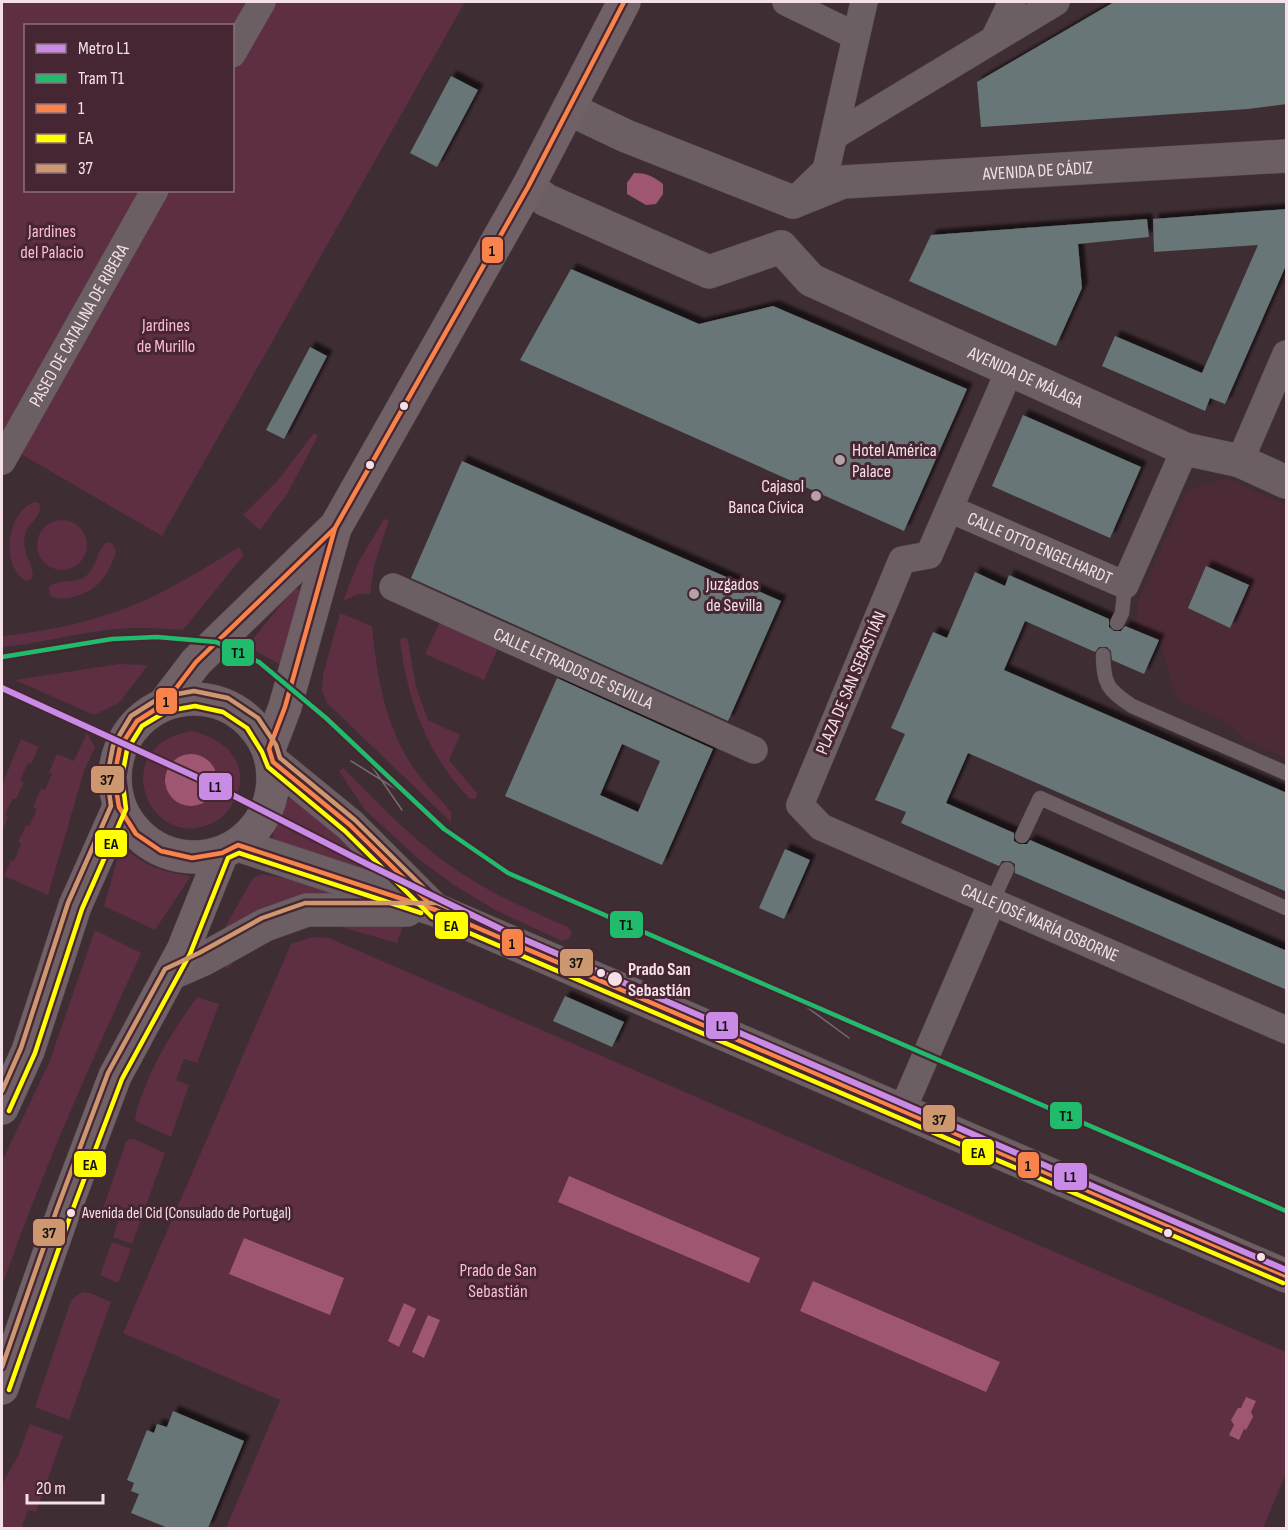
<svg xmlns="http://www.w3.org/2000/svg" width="1288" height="1530" viewBox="0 0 1288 1530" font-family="'Sofia Sans Condensed',sans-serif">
  <defs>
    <filter id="shadow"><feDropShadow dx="5.5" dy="-5.5" stdDeviation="1.5" flood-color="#0009"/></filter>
  </defs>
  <rect width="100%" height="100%" fill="#3e2d33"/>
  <path fill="#4c2a36" d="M 1227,478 L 1286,505 L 1286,758 L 1243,739 L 1232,725 L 1177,700 L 1159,641 L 1136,631 L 1137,603 L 1187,490 Z"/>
  <path fill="#5e2e42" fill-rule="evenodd" d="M 2,2 L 465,2 L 162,536 L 2,443 ZM 26,26 L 232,26 L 232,190 L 26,190 Z
    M 314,433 L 318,436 L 287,494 L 260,530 L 243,515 L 278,480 Z
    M 34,502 L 39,503 C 44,515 30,521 26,532 C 20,550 31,559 33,574 L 31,579 L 26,581 C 0,566 6,513 34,502 Z
    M 384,519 L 389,520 L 374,566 L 370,594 L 358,594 L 343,601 L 358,563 Z
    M37 545a25 25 0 1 1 50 0a25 25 0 1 1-50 0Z
    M 107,542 L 112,543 L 116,551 C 109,575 98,591 73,597 C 65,599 57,600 50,596 L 49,587 C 58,578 73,585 86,576 C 97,567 96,551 107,542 Z
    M 239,547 L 244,555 L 183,630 C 158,628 133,627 108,630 C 72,634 38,644 2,647 L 2,636 C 50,631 98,621 143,601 C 177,586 208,566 239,547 Z
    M 295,588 L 306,593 L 281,665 L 247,646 Z
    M 340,613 L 372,626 C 377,678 386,731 418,774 C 428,788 441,799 451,812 L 451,822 L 327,703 L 322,690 L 323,675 Z
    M 440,622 L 498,648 L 484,680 L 425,654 Z
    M 404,637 L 408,640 L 416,687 L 428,720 L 460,735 L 449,760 L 477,793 L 476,798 L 470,799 C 428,756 407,700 400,640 Z
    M 119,664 L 148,665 L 119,703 L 94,715 L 15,680 Z
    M 191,731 C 231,739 255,771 230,808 C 224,817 215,823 205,826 C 146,845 108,746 191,731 ZM 176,758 L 214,793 L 206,802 L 195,806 L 164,778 L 168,767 Z
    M 87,733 L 95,747 L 84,771 L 48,895 L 4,876 L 11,860 L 14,861 L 21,844 L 18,842 L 26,825 L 29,826 L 37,809 L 33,807 L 41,789 L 45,790 L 52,774 L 49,772 L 57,754 L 74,761 Z
    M 21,739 L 39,747 L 31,764 L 28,763 L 20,780 L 24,782 L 16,799 L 13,798 L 5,815 L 8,816 L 2,833 L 2,785 Z
    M 343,768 C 372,796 399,826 431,851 C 472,885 519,906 568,927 L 572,932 L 569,939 L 562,941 L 495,910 L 454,885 L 421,861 L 365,810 L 339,771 Z
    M 294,792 L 394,885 L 273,841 C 272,829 286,801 294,792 Z
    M 121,846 C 146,866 159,871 191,876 L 155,930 L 104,906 Z
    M 262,874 L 299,881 L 332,892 L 332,899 L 216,943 L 253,878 Z
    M 324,916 L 374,918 L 403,926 L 397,943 L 334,925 L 315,924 L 301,926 L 247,948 L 227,969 L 223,964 C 245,936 289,921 324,916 Z
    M 95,930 L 141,953 C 91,1062 42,1172 2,1286 L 2,1161 L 49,1063 Z
    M 313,937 L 329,938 L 1286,1352 L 1286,1474 L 1263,1528 L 226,1528 L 280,1400 L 123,1333 L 291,944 Z
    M 197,997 L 219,1004 L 197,1063 L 184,1059 L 176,1080 L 189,1085 L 171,1137 L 135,1121 C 136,1109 140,1100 144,1090 C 157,1055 176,1027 197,997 Z
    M 129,1139 L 134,1139 L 165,1153 L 132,1244 L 113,1237 L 119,1218 L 102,1211 L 126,1142 Z
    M 112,1242 L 131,1249 L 118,1283 L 100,1275 Z
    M 83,1292 L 90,1293 L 111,1302 L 69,1420 L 35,1407 L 71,1301 L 76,1296 Z
    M 30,1424 L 63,1436 L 36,1512 L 28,1510 L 22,1527 L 24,1528 L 2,1528 L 2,1484 L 18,1456 Z"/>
  <path fill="#9e5673" d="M 634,173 C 646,173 653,176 663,184 L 663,194 L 656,204 L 646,205 L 627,194 L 627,183 Z
    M165 780a26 26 0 1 1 52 0a26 26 0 1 1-52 0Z
    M 569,1176 L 760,1258 L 749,1283 L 558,1202 Z
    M 244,1238 L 344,1278 L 330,1315 L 229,1274 Z
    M 813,1281 L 1000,1362 L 986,1392 L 800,1311 Z
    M 404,1303 L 416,1309 L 399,1347 L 388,1341 Z
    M 428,1315 L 440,1320 L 424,1358 L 412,1352 Z
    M 1246,1397 L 1256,1401 L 1251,1412 L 1253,1417 L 1246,1430 L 1244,1429 L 1239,1440 L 1229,1435 L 1234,1425 L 1231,1420 L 1238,1408 L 1241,1408 Z"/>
  <path fill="#677677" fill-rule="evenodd" filter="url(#shadow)" d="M 1114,2 L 1287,2 L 1287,104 L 1248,109 L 981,127 L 977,82 Z
    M 451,76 L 478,90 L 437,167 L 410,153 Z
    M 1287,209 L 1287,263 L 1225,404 L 1210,398 L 1205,411 L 1102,366 L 1115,336 L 1202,373 L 1258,245 L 1154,252 L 1153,219 Z
    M 1147,219 L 1149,237 L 1078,244 L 1082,288 L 1056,346 L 909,281 L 931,235 Z
    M 571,269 L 699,324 L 773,306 L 967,389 L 904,531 L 520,360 Z
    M 310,347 L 327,356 L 284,439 L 266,430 Z
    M 1023,415 L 1141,467 L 1110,538 L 992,486 Z
    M 462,461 L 781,601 L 728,721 L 411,578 Z
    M 1206,566 L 1249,585 L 1230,628 L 1188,608 Z
    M 975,572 L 1005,586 L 1009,575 L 1109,619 L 1109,627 L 1114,631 L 1121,631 L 1125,626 L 1159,640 L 1144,674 L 1112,660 L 1111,651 L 1107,647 L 1099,647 L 1095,652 L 1025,621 L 1004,670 L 1287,793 L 1287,892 L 968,753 L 946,803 L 1014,833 L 1014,841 L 1019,844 L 1027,844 L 1030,840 L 1287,951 L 1287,990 L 1015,873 L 1015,864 L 1010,861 L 1002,861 L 999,866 L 901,823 L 906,812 L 875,800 L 905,734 L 891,728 L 933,632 L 947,638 Z
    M 557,678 L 713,749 L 662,865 L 505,796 ZM 622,744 L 660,761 L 638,812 L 600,795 Z
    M 785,849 L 810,860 L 784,919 L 759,908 Z
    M 565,996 L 624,1022 L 612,1047 L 553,1021 Z
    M 173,1411 L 244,1441 L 208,1528 L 168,1528 L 131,1513 L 139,1494 L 131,1491 L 134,1483 L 127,1480 L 147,1430 L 154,1433 L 157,1424 L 167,1427 Z"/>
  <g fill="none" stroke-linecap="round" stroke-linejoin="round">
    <defs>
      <path id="lane" d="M 1117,623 L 1122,613 L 1125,585
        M 1103,655 C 1104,685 1107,689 1132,706 L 1286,773
        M 1022,836 L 1040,798 L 1286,908
        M 992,902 L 1007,869"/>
      <g id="street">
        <path d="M 786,2 L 856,36"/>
        <path d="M 995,37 L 1012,2"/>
        <path d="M 232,54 L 262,2"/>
        <path d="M 834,136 L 1056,2"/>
        <path d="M 798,197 L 826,170 L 864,2"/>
        <path id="s1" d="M 1010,369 L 929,555 L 902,560 L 800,805 L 821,827 L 1286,1030"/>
        <path id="s2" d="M 2,461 L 155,190"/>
        <path d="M 1240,461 L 1286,354"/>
        <path id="s3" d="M 950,509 L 1125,585 L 1185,449"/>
        <path id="s4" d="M 393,587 L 754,750"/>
        <path d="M 902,1111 L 992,902"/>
      </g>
      <g id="secondary">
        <path d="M 569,109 L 626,136 L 793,202"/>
        <path d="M 528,187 L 546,200 L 709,272 L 781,247"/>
        <path id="s5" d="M 793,202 L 843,182 L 1286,156"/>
        <path id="s6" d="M 781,247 L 811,280 L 1185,449 L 1240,461 L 1286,482"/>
        <path d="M 273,762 L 350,825 L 430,905"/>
        <path d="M 238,845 L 436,910 L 1286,1276"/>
        <path d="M 170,974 L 202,960 L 265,925 L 307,910 L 407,910"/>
      </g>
      <path id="primary" d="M115 778a79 79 0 1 1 158 0a79 79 0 1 1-158 0Z
        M 164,704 L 196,662 L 333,529
        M 269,749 L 285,707 L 335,528 L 528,187 L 624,2
        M 2,1108 L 28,1051 L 75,906 L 119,807
        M 2,1388 L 64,1211 L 115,1076 L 183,950 L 222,853"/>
    </defs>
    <use href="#lane" stroke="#5a4b50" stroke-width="15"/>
    <use href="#street" stroke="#5a4b50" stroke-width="28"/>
    <use href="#secondary" stroke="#5a4b50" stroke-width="34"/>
    <use href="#primary" stroke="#5a4b50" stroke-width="34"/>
    <use href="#lane" stroke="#6c5f64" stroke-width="14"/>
    <use href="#street" stroke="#6c5f64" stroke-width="27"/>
    <use href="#secondary" stroke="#6c5f64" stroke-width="33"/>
    <use href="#primary" stroke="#706166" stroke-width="33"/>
    <path stroke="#776b6f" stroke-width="1.5" d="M 362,752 L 402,810
      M 351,761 L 412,799
      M 789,994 L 849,1038"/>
    <defs>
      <path id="bus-1" d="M 624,2 L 528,187 L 335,528 L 196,662 L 164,704 L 137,721 L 120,747 L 114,777 L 119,807 L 136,834 L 161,851 L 192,858 L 222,853 L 238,845 L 436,910 L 1286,1276
        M 335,528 L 285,707 L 269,749 L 273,762 L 350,825 L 427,901"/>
      <path id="bus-2" d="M 9,1111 L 35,1053 L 82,909 L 126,809 L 122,777 L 127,750 L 142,726 L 167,711 L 195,706 L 223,712 L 247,728 L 262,752 L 268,767 L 345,831 L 432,917 L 1283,1283
        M 9,1390 L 71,1214 L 122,1079 L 190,954 L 228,858 L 239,853 L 421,913"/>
      <path id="bus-3" d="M 2,1091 L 21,1048 L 68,903 L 111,806 L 107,777 L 113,746 L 131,716 L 161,697 L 194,691 L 228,698 L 258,718 L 276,745 L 280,758 L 355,820 L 440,904 L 1286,1268
        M 2,1367 L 57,1209 L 108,1073 L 165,969 L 199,953 L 262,918 L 305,903 L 437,903 L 467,916"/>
    </defs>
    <use href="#bus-1" stroke="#452632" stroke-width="9"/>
    <use href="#bus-2" stroke="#452632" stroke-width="9"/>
    <use href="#bus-3" stroke="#452632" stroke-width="9"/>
    <use href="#bus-1" stroke="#f8844c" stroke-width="4.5"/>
    <use href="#bus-2" stroke="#ff0" stroke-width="4.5"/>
    <use href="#bus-3" stroke="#cd976f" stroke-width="4.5"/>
    <defs>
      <path id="tram-1" d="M 2,657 L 112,639 L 157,637 L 216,642 L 259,662 L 326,718 L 444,829 L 508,873 L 1286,1211"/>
    </defs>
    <use href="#tram-1" stroke="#452632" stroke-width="9"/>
    <use href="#tram-1" stroke="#20bc6c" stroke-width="4.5"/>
    <defs>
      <path id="metro-1" d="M 2,688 L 205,781 L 369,865 L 507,932 L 1286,1270"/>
    </defs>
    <use href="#metro-1" stroke="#452632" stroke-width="10"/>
    <use href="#metro-1" stroke="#ca8be6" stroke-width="6"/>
  </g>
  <g fill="#f5e0e7" stroke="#452632" stroke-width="2">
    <circle cx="404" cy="406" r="5"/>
    <circle cx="370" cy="465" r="5"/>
    <circle cx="601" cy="973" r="5"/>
    <circle cx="615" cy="979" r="8"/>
    <circle cx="71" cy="1213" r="5"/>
    <circle cx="1168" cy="1233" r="5"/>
    <circle cx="1261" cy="1257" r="5"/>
  </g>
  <g fill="#b5a1a8" stroke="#452632" stroke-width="2">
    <circle cx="840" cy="460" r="6"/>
    <circle cx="816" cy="496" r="6"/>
    <circle cx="694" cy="594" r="6"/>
  </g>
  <g text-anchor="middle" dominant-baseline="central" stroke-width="6" stroke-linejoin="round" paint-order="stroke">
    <g font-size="16" fill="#f5e0e7" stroke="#452632" text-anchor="start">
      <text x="82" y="1213">Avenida del Cid (Consulado de Portugal)</text>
    </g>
    <g font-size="18" fill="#f5e0e7" stroke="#452632">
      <text stroke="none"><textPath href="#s5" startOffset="249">AVENIDA DE CÁDIZ</textPath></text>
      <text stroke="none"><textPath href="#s2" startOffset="156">PASEO DE CATALINA DE RIBERA</textPath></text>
      <text stroke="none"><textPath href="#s6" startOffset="280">AVENIDA DE MÁLAGA</textPath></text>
      <text stroke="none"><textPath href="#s3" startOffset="98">CALLE OTTO ENGELHARDT</textPath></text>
      <text stroke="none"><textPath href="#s4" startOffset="198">CALLE LETRADOS DE SEVILLA</textPath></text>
      <text transform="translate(851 683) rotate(-67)">PLAZA DE SAN SEBASTIÁN</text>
      <text stroke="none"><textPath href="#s1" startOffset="765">CALLE JOSÉ MARÍA OSBORNE</textPath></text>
    </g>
    <g font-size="18" fill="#febcd4" stroke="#452632">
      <text x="52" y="231">Jardines<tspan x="52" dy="21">del Palacio</tspan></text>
      <text x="166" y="325">Jardines<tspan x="166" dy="21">de Murillo</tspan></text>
      <text x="498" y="1270">Prado de San<tspan x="498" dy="21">Sebastián</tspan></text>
    </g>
    <g font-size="18" fill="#f5e0e7" stroke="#452632" text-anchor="start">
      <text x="852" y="450">Hotel América<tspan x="852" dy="21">Palace</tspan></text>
      <text x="804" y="486" text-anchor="end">Cajasol<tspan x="804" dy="21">Banca Cívica</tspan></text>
      <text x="706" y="584">Juzgados<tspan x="706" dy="21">de Sevilla</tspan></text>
    </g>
    <g font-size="18" font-weight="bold" fill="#f5e0e7" stroke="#452632" text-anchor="start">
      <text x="628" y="969">Prado San<tspan x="628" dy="21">Sebastián</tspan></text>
    </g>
  </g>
  <g stroke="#452632" stroke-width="2">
    <rect x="481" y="236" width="23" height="28" rx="6" fill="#f8844c"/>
    <rect x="221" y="638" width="34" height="29" rx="6" fill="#20bc6c"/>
    <rect x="155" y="687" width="23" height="28" rx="6" fill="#f8844c"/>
    <rect x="90" y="765" width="35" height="29" rx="6" fill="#cd976f"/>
    <rect x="198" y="772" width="35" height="29" rx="6" fill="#ca8be6"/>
    <rect x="94" y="829" width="34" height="29" rx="6" fill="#ff0"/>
    <rect x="609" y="910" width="35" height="29" rx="6" fill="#20bc6c"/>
    <rect x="434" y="911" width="35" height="29" rx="6" fill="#ff0"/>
    <rect x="501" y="928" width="23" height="29" rx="6" fill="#f8844c"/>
    <rect x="559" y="948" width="35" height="29" rx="6" fill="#cd976f"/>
    <rect x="705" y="1011" width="34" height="29" rx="6" fill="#ca8be6"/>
    <rect x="1049" y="1101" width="34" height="29" rx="6" fill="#20bc6c"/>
    <rect x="922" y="1104" width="34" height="29" rx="6" fill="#cd976f"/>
    <rect x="961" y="1138" width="34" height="28" rx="6" fill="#ff0"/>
    <rect x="73" y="1150" width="34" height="28" rx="6" fill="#ff0"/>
    <rect x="1017" y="1151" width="23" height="28" rx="6" fill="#f8844c"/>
    <rect x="1053" y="1162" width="35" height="29" rx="6" fill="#ca8be6"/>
    <rect x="32" y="1218" width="34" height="29" rx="6" fill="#cd976f"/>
  </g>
  <g font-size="16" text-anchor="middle" font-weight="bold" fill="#111">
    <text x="492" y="256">1</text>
    <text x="238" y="658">T1</text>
    <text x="166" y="707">1</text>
    <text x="107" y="785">37</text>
    <text x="215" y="792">L1</text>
    <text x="111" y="849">EA</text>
    <text x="626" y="930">T1</text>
    <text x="451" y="931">EA</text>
    <text x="512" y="949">1</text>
    <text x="576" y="968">37</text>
    <text x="722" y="1031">L1</text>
    <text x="1066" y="1121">T1</text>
    <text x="939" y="1125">37</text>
    <text x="978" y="1158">EA</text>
    <text x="90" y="1170">EA</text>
    <text x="1028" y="1171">1</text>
    <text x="1070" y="1182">L1</text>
    <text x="49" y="1238">37</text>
  </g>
  <rect width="1288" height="1530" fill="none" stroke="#f5e0e7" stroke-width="6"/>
  <rect x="24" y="24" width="210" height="168" fill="#452632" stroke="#8b707a" stroke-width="1.5"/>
  <rect x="36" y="44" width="30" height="9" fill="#ca8be6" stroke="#8b707a" stroke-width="1.5"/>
  <text x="78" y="54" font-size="18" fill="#f5e0e7">Metro L1</text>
  <rect x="36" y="74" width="30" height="9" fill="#20bc6c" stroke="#8b707a" stroke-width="1.5"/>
  <text x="78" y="84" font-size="18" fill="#f5e0e7">Tram T1</text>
  <rect x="36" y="104" width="30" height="9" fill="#f8844c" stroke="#8b707a" stroke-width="1.5"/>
  <text x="78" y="114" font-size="18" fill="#f5e0e7">1</text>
  <rect x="36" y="134" width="30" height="9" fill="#ffff00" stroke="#8b707a" stroke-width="1.5"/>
  <text x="78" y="144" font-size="18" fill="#f5e0e7">EA</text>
  <rect x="36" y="164" width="30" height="9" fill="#cd976f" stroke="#8b707a" stroke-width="1.5"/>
  <text x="78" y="174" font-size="18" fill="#f5e0e7">37</text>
  <path d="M27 1494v9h76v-9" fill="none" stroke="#f5e0e7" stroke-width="3"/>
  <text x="36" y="1494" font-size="18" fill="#f5e0e7" stroke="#452632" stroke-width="4.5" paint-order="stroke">20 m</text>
</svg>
